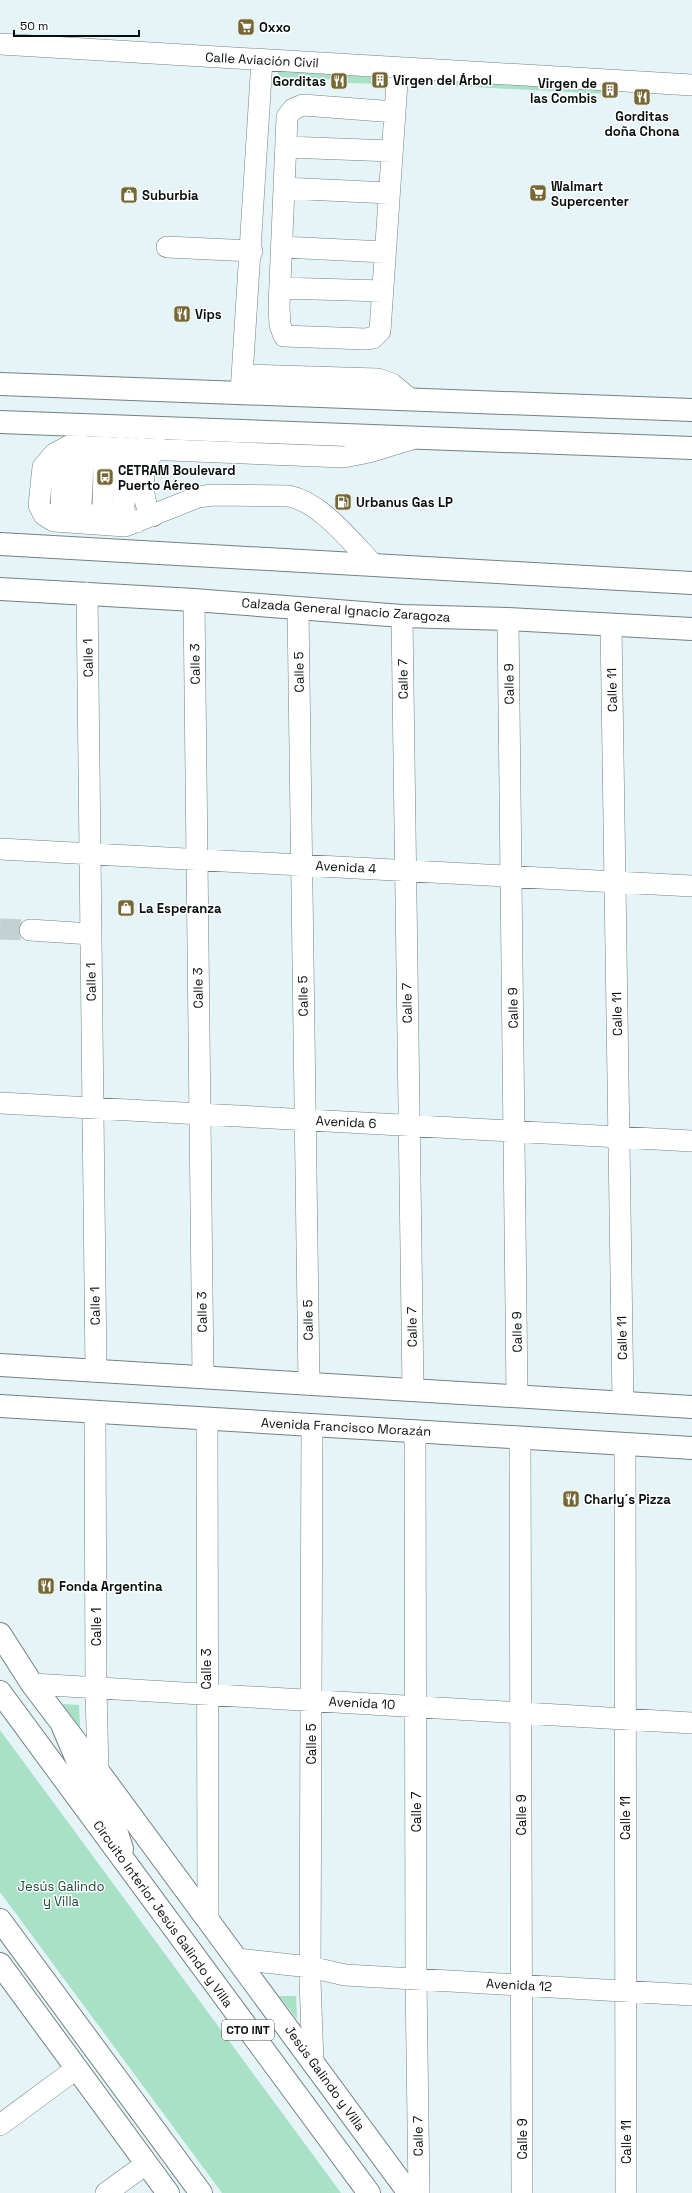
<svg xmlns="http://www.w3.org/2000/svg" width="692" height="2193" viewBox="0 0 692 2193" font-family="'Space Grotesk',sans-serif">
  <rect width="100%" height="100%" fill="#e5f4f6"/>
  <path fill="#a9e1c6" d="M 278,71 L 393,77 L 393,84 L 346,83 L 344,80 L 278,77 Z
    M 436,78 L 607,87 L 607,94 L 436,85 Z
    M 62,1704 L 79,1705 L 80,1727 Z
    M 0,1730 L 341,2193 L 222,2193 L 0,1892 Z
    M 279,1996 L 296,1996 L 297,2019 Z"/>
  <g fill="none" stroke-linecap="round" stroke-linejoin="round">
    <path stroke="#c4d1d3" stroke-width="21" stroke-dasharray="21 10" stroke-linecap="butt" d="M 0,929 L 30,930"/>
    <defs>
      <path id="minor" d="M 0,44 L 692,85
        M 395,112 L 303,105 L 293,109 L 287,117 L 279,307 L 280,325 L 284,336 L 365,339 L 373,338 L 380,331 C 386,243 392,155 398,68
        M 286,147 L 392,151
        M 284,188 L 389,193
        M 167,247 L 252,251
        M 282,247 L 385,252
        M 280,288 L 383,291
        M 243,375 L 378,379 L 392,384 L 410,399
        M 241,393 L 262,60
        M 153,516 C 142,506 142,480 146,465 C 147,458 154,452 159,448
        M 71,522 L 61,507 L 63,467 L 71,455 L 84,446
        M 137,522 L 127,518 L 124,511 L 125,465 L 132,452 L 141,448
        M 93,523 L 85,515 L 81,505 L 83,465 L 90,457 L 104,447
        M 113,525 L 106,517 L 103,507 L 104,466 L 110,455 L 121,447
        M 374,565 C 351,542 322,503 289,496 L 213,495 L 198,497 L 125,526 L 54,521 L 44,515 L 39,505 L 43,467 L 54,454 L 69,446 L 344,457 L 369,452 L 412,439
        M 87,593 L 96,1371
        M 194,600 L 203,1377
        M 298,608 L 309,1384
        M 402,616 L 413,1390
        M 508,619 L 517,1396
        M 611,625 L 623,1403
        M 0,849 L 692,886
        M 30,930 L 91,934
        M 0,1103 L 692,1141
        M 95,1412 L 96,1688 L 98,1771
        M 207,1419 L 208,1919
        M 312,1425 L 310,1980 L 313,2063
        M 415,1431 L 416,1979 L 419,2193
        M 520,1438 L 522,2193
        M 625,1444 L 626,2193
        M 32,1684 L 692,1723
        M 237,1959 L 310,1967 L 345,1975 L 692,1995
        M 0,2125 L 76,2069
        M 106,2193 L 146,2164"/>
      <path id="major" d="M 0,384 L 692,410
        M 0,422 L 692,448
        M 0,544 L 692,583
        M 0,589 L 194,600 L 402,616 L 508,619 L 692,629
        M 0,1365 L 692,1407
        M 0,1406 L 692,1448
        M 0,1634 L 32,1684 L 98,1771 L 409,2193
        M 0,1964 L 168,2193"/>
      <path id="highway" d="M 0,1692 L 369,2193
        M 63,1727 L 78,1762 L 110,1811 L 122,1849
        M 0,1920 L 201,2193"/>
    </defs>
    <use href="#minor" stroke="#748184" stroke-width="22"/>
    <use href="#major" stroke="#748184" stroke-width="24"/>
    <use href="#highway" stroke="#748184" stroke-width="24"/>
    <use href="#minor" stroke="#fff" stroke-width="21"/>
    <use href="#major" stroke="#fff" stroke-width="22"/>
    <use href="#highway" stroke="#fff" stroke-width="22"/>
  </g>
  <defs>
    <symbol id="supermarket-square" viewBox="-11 -11 22 22"><rect x="-9" y="-9" width="18" height="18" rx="4" fill="#756835" stroke="#fff"/><path d="M-6-5.5h2.5l.6 2H6L4.5 2H-2.5L-4.4-4H-6ZM-1.5 3.2a1.3 1.3 0 1 0 .1 0ZM3 3.2a1.3 1.3 0 1 0 .1 0Z" fill="#fff"/></symbol>
    <symbol id="building-square" viewBox="-11 -11 22 22"><rect x="-9" y="-9" width="18" height="18" rx="4" fill="#756835" stroke="#fff"/><path d="M-4-6H4V6H1V3H-1V6H-4ZM-2.5-4.3h1.7v1.8h-1.7ZM.8-4.3h1.7v1.8H.8ZM-2.5-1h1.7V.8h-1.7ZM.8-1h1.7V.8H.8Z" fill="#fff"/></symbol>
    <symbol id="restaurant-square" viewBox="-11 -11 22 22"><rect x="-9" y="-9" width="18" height="18" rx="4" fill="#756835" stroke="#fff"/><path d="M-5-6h1v4h1v-4h1v4h1v-4h1v5L-1.5 .5V6h-2V.5L-5-1ZM5-6V6H3V1.5H1.5Q1.5-4 5-6Z" fill="#fff"/></symbol>
    <symbol id="shop-square" viewBox="-11 -11 22 22"><rect x="-9" y="-9" width="18" height="18" rx="4" fill="#756835" stroke="#fff"/><path d="M-5-2.5h2.3a2.7 3.5 0 0 1 5.4 0H5L5.5 6h-11ZM-1.5-2.5h3a1.5 2.3 0 0 0-3 0Z" fill="#fff"/></symbol>
    <symbol id="bus-square" viewBox="-11 -11 22 22"><rect x="-9" y="-9" width="18" height="18" rx="4" fill="#756835" stroke="#fff"/><path d="M-5-6H5V4H4V6H2V4H-2V6H-4V4H-5ZM-3.5-4V0h7V-4ZM-3.5 1.2v1.5H-2V1.2ZM2 1.2v1.5H3.5V1.2Z" fill="#fff"/></symbol>
    <symbol id="fuel-square" viewBox="-11 -11 22 22"><rect x="-9" y="-9" width="18" height="18" rx="4" fill="#756835" stroke="#fff"/><path d="M-5.5-6h7V0h2V4h1.3V-2.5L3-4.5l.8-.8L6-3V5H2.5V1h-1V6h-7ZM-4.2-4.7v3.2H.2V-4.7Z" fill="#fff"/></symbol>
  </defs>
  <g fill-rule="evenodd">
    <use href="#supermarket-square" x="236" y="17" width="20" height="20"/>
    <use href="#building-square" x="370" y="70" width="20" height="20"/>
    <use href="#restaurant-square" x="329" y="71" width="20" height="20"/>
    <use href="#building-square" x="600" y="80" width="20" height="20"/>
    <use href="#restaurant-square" x="632" y="87" width="20" height="20"/>
    <use href="#supermarket-square" x="528" y="183" width="20" height="20"/>
    <use href="#shop-square" x="119" y="185" width="20" height="20"/>
    <use href="#restaurant-square" x="172" y="304" width="20" height="20"/>
    <use href="#bus-square" x="95" y="467" width="20" height="20"/>
    <use href="#fuel-square" x="333" y="492" width="20" height="20"/>
    <use href="#shop-square" x="116" y="898" width="20" height="20"/>
    <use href="#restaurant-square" x="561" y="1489" width="20" height="20"/>
    <use href="#restaurant-square" x="36" y="1576" width="20" height="20"/>
  </g>
  <g text-anchor="middle" dominant-baseline="central" stroke-width="3" stroke-linejoin="round" paint-order="stroke">
    <rect fill="#fff" stroke="#525656" stroke-width="1" x="222" y="2020" width="52" height="20" rx="3"/>
    <g font-size="12" font-weight="bold" fill="#080d0e">
      <text x="248" y="2030">CTO INT</text>
    </g>
    <g font-size="13" font-weight="bold" fill="#080d0e" stroke="#fff" text-anchor="start">
      <text x="259" y="27">Oxxo</text>
      <text x="393" y="80">Virgen del Árbol</text>
      <text x="326" y="81" text-anchor="end">Gorditas</text>
      <text x="597" y="83" text-anchor="end">Virgen de<tspan x="597" dy="15">las Combis</tspan></text>
      <text x="642" y="116" text-anchor="middle">Gorditas<tspan x="642" dy="15">doña Chona</tspan></text>
      <text x="551" y="186">Walmart<tspan x="551" dy="15">Supercenter</tspan></text>
      <text x="142" y="195">Suburbia</text>
      <text x="195" y="314">Vips</text>
      <text x="118" y="470">CETRAM Boulevard<tspan x="118" dy="15">Puerto Aéreo</tspan></text>
      <text x="356" y="502">Urbanus Gas LP</text>
      <text x="139" y="908">La Esperanza</text>
      <text x="584" y="1499">Charly´s Pizza</text>
      <text x="59" y="1586">Fonda Argentina</text>
    </g>
    <g font-size="13" fill="#080d0e" stroke="#fff">
      <text transform="translate(262 60) rotate(3)">Calle Aviación Civil</text>
      <text transform="translate(346 610) rotate(4)">Calzada General Ignacio Zaragoza</text>
      <text transform="translate(88 658) rotate(-91)">Calle 1</text>
      <text transform="translate(195 664) rotate(-91)">Calle 3</text>
      <text transform="translate(299 672) rotate(-91)">Calle 5</text>
      <text transform="translate(403 679) rotate(-91)">Calle 7</text>
      <text transform="translate(509 684) rotate(-91)">Calle 9</text>
      <text transform="translate(612 690) rotate(-91)">Calle 11</text>
      <text transform="translate(346 867) rotate(3)">Avenida 4</text>
      <text transform="translate(91 982) rotate(-91)">Calle 1</text>
      <text transform="translate(198 988) rotate(-91)">Calle 3</text>
      <text transform="translate(303 996) rotate(-91)">Calle 5</text>
      <text transform="translate(407 1003) rotate(-91)">Calle 7</text>
      <text transform="translate(513 1008) rotate(-91)">Calle 9</text>
      <text transform="translate(617 1014) rotate(-91)">Calle 11</text>
      <text transform="translate(346 1122) rotate(3)">Avenida 6</text>
      <text transform="translate(95 1306) rotate(-91)">Calle 1</text>
      <text transform="translate(202 1312) rotate(-91)">Calle 3</text>
      <text transform="translate(308 1320) rotate(-91)">Calle 5</text>
      <text transform="translate(412 1327) rotate(-91)">Calle 7</text>
      <text transform="translate(517 1332) rotate(-91)">Calle 9</text>
      <text transform="translate(622 1338) rotate(-91)">Calle 11</text>
      <text transform="translate(346 1427) rotate(3)">Avenida Francisco Morazán</text>
      <text transform="translate(96 1627) rotate(-90)">Calle 1</text>
      <text transform="translate(206 1669) rotate(-90)">Calle 3</text>
      <text transform="translate(362 1703) rotate(3)">Avenida 10</text>
      <text transform="translate(311 1744) rotate(-90)">Calle 5</text>
      <text transform="translate(416 1812) rotate(-90)">Calle 7</text>
      <text transform="translate(521 1815) rotate(-90)">Calle 9</text>
      <text transform="translate(625 1818) rotate(-90)">Calle 11</text>
      <text transform="translate(163 1914) rotate(54)">Circuito Interior Jesús Galindo y Villa</text>
      <text transform="translate(519 1985) rotate(3)">Avenida 12</text>
      <text transform="translate(325 2078) rotate(54)">Jesús Galindo y Villa</text>
      <text transform="translate(418 2136) rotate(-91)">Calle 7</text>
      <text transform="translate(522 2139) rotate(-90)">Calle 9</text>
      <text transform="translate(626 2142) rotate(-90)">Calle 11</text>
    </g>
    <g font-size="13" fill="#184a36" stroke="#fff">
      <text x="61" y="1886">Jesús Galindo<tspan x="61" dy="15">y Villa</tspan></text>
    </g>
  </g>
  <path d="M14 30v6h125v-6" fill="none" stroke="#080d0e" stroke-width="2"/>
  <text x="20" y="30" font-size="12" fill="#080d0e" stroke="#ffffff" stroke-width="3" paint-order="stroke">50 m</text>
</svg>
